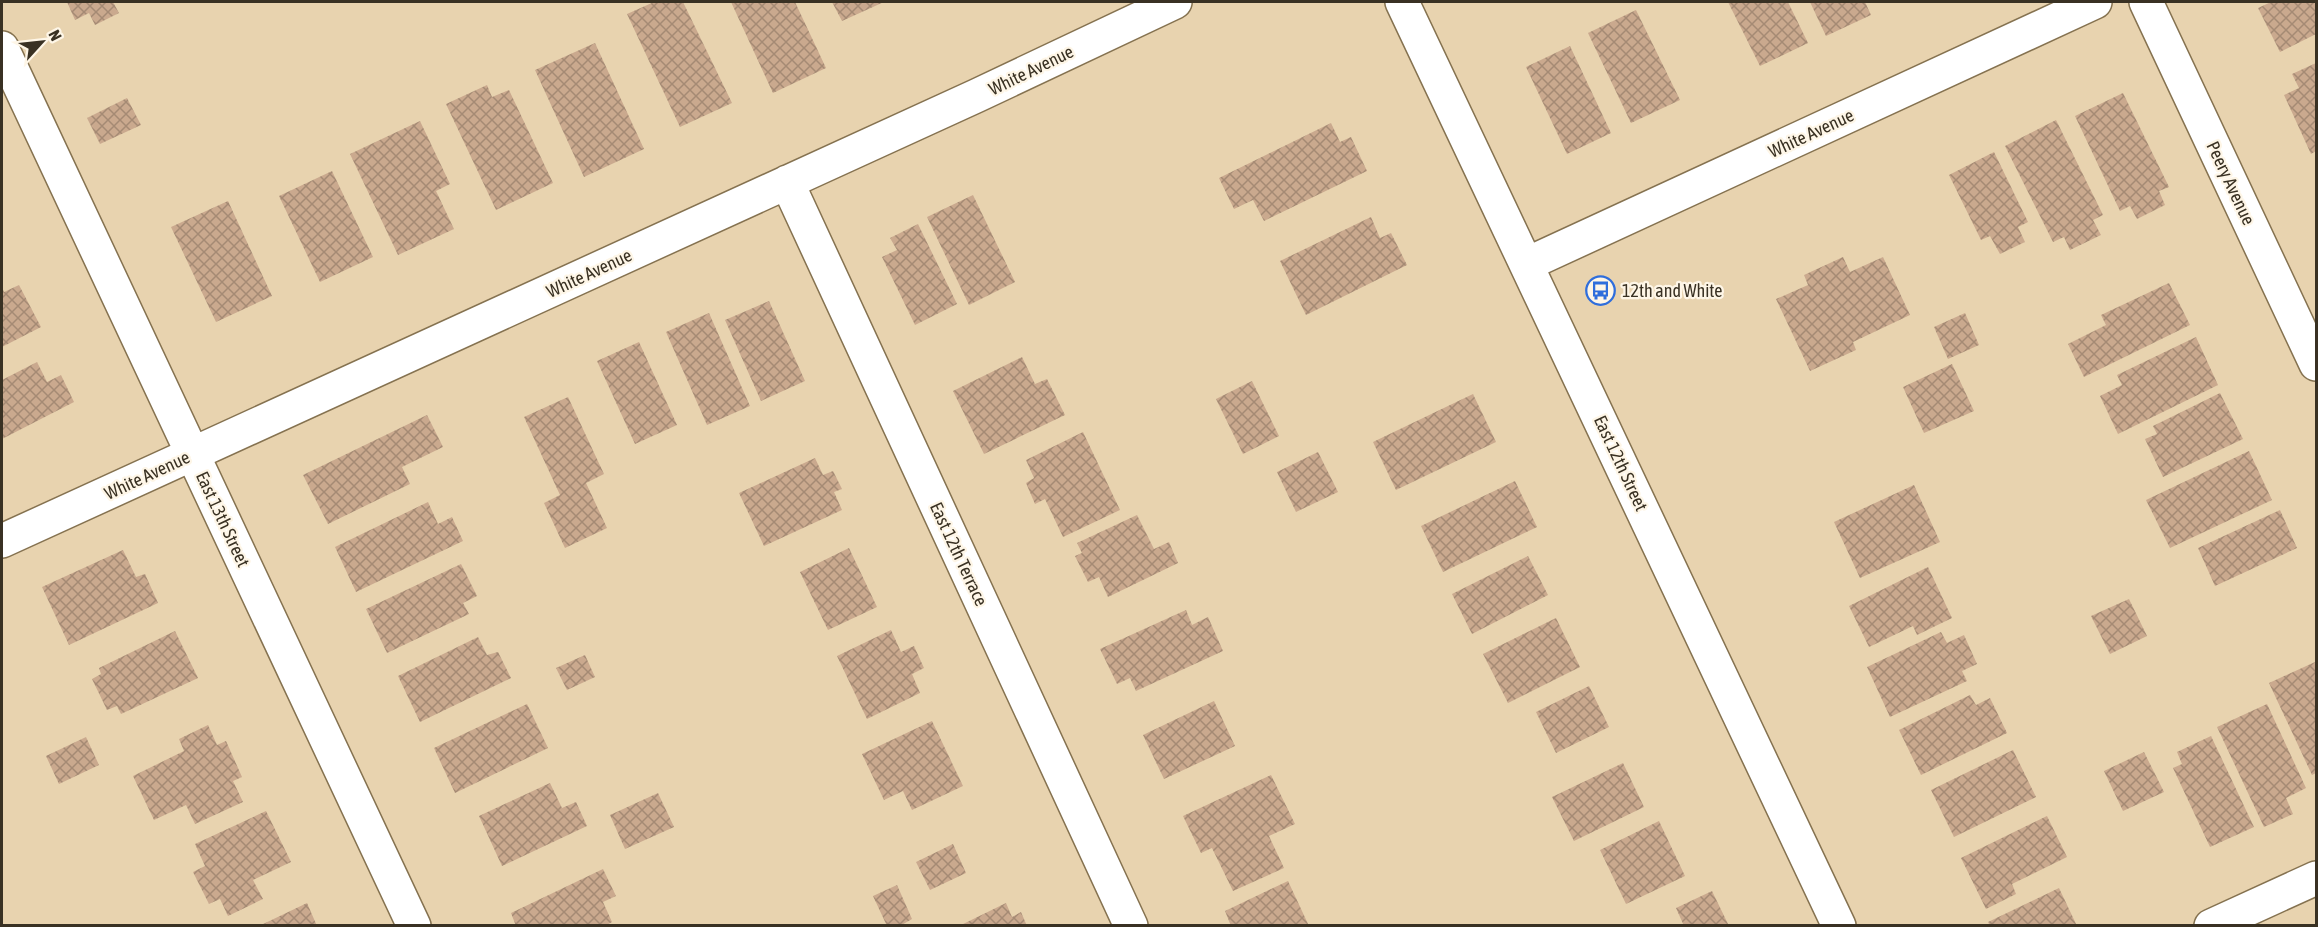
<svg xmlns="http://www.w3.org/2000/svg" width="2318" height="927" viewBox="0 0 2318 927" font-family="'Asap Condensed',sans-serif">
  <defs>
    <pattern id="building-cross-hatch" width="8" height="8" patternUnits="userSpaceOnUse" patternTransform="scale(1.5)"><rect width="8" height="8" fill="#caa98e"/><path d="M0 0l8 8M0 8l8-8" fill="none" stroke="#a58a74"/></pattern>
  </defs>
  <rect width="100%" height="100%" fill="#e8d3af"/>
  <path fill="url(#building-cross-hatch)" d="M 67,2 L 113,2 L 119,13 L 95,25 L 89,13 L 75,20 Z
    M 654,2 L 683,2 L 732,103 L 680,127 L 627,14 Z
    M 731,2 L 795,2 L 826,68 L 773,93 Z
    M 832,2 L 884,2 L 842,21 Z
    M 1728,2 L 1788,2 L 1808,43 L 1760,66 Z
    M 1810,2 L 1865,2 L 1871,15 L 1826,36 Z
    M 2271,2 L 2316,2 L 2316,34 L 2280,52 L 2258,8 Z
    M 1636,10 L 1680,100 L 1631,123 L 1588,33 Z
    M 595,43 L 644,149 L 584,177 L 535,70 Z
    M 1570,46 L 1611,133 L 1567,154 L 1526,67 Z
    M 2316,63 L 2316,151 L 2311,154 L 2284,95 L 2299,88 L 2292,74 Z
    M 487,85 L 492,97 L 509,90 L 553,183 L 496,210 L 446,104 Z
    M 2123,93 L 2169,187 L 2159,191 L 2165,205 L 2137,219 L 2130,206 L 2120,211 L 2075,116 Z
    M 127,98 L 141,125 L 100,144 L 87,118 Z
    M 2056,120 L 2103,215 L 2093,220 L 2101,235 L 2070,250 L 2064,237 L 2053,242 L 2005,146 Z
    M 420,121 L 450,184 L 436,191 L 454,229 L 398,255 L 350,154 Z
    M 1331,123 L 1340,142 L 1351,137 L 1367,171 L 1264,221 L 1253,200 L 1234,209 L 1219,178 Z
    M 1994,152 L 2028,222 L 2018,227 L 2025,242 L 2000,254 L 1990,236 L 1981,240 L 1949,175 Z
    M 332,171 L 373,257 L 320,282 L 279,196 Z
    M 973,195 L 1015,282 L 969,305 L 927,217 Z
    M 228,201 L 272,296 L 216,322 L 171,227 Z
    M 1371,217 L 1380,238 L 1391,233 L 1407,265 L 1306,315 L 1280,261 Z
    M 918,224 L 957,304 L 915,325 L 882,257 L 897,250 L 890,238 Z
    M 1843,257 L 1850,272 L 1883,257 L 1910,315 L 1853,342 L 1856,350 L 1810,371 L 1776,299 L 1808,285 L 1804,275 Z
    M 2169,283 L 2190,325 L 2084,377 L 2068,344 L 2106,325 L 2101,315 Z
    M 19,285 L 41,327 L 2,347 L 2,287 L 4,292 Z
    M 769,301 L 805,381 L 761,401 L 725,320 Z
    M 709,313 L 750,406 L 707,425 L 666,332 Z
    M 1965,313 L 1979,345 L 1948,359 L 1934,327 Z
    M 2196,337 L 2218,385 L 2118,434 L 2100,396 L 2122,385 L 2117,375 Z
    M 639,342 L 677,425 L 635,444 L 597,361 Z
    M 1022,357 L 1035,384 L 1047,379 L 1065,415 L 984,454 L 953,391 Z
    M 37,362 L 47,382 L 61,375 L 74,402 L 2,439 L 2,380 Z
    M 1952,364 L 1974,411 L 1924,433 L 1903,387 Z
    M 1252,381 L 1279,436 L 1243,454 L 1216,399 Z
    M 2220,393 L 2243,439 L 2163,477 L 2145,439 L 2157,434 L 2153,426 Z
    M 1473,394 L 1496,442 L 1396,490 L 1373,442 Z
    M 568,397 L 604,474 L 586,483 L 607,528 L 565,548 L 544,503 L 560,495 L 524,417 Z
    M 427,415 L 443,447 L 402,467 L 410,484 L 328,524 L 303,475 Z
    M 1083,432 L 1120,510 L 1063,537 L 1045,499 L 1035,504 L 1026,483 L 1034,478 L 1026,460 Z
    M 2249,451 L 2272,500 L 2170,548 L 2146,500 Z
    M 1318,452 L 1338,492 L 1296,512 L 1277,472 Z
    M 815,458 L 823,475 L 833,471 L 842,489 L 834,492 L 842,510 L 764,546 L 739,493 Z
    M 1515,481 L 1537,527 L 1443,572 L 1421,526 Z
    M 1914,485 L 1940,542 L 1860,578 L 1834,522 Z
    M 428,502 L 438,524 L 452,517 L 463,541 L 356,592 L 335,547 Z
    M 2280,510 L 2297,548 L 2215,586 L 2198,548 Z
    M 1137,515 L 1154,549 L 1169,542 L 1178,563 L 1108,597 L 1099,577 L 1088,582 L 1075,556 L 1082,553 L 1077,543 Z
    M 849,548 L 877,607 L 828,630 L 800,572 Z
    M 123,550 L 136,577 L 145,574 L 158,603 L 69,645 L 42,587 Z
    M 1528,556 L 1548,595 L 1472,634 L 1452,594 Z
    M 461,564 L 477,596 L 463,603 L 469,614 L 387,653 L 366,609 Z
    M 1928,567 L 1952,618 L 1917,635 L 1913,626 L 1869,647 L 1849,606 Z
    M 2129,599 L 2147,636 L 2110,654 L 2091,616 Z
    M 1186,610 L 1192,625 L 1208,617 L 1223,651 L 1136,691 L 1130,678 L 1117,684 L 1100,649 Z
    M 1556,618 L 1580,667 L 1508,703 L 1483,654 Z
    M 891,630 L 901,652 L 914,646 L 924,668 L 912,674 L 920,693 L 867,719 L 837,656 Z
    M 175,631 L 198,678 L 121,714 L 117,706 L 107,710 L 92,679 L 101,674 L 99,668 Z
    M 1941,632 L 1947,643 L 1964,635 L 1977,664 L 1962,671 L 1967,681 L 1890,717 L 1867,667 Z
    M 478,637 L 487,655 L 498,652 L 511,678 L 420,722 L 398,676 Z
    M 585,655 L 595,677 L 567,690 L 556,668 Z
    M 2315,662 L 2316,666 L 2316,773 L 2312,775 L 2269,683 Z
    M 1589,686 L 1609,727 L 1556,753 L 1536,712 Z
    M 1970,695 L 1976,705 L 1990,698 L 2007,733 L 1921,775 L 1899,730 Z
    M 1214,701 L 1235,746 L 1164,779 L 1143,735 Z
    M 527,704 L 548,748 L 455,793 L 434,748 Z
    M 2267,704 L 2306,788 L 2286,798 L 2293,814 L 2264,827 L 2217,727 Z
    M 932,721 L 963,786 L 912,810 L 903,791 L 884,800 L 862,754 Z
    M 208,725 L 217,745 L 226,741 L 242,777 L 233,781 L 243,802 L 195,824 L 186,805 L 154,820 L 133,776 L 184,751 L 179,739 Z
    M 2211,736 L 2254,827 L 2210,847 L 2173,768 L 2182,764 L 2177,752 Z
    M 86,737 L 99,765 L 59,784 L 46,756 Z
    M 2013,750 L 2036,797 L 1954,837 L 1931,790 Z
    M 2144,752 L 2164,792 L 2123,811 L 2104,771 Z
    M 1623,763 L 1644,807 L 1574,841 L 1552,797 Z
    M 1271,775 L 1295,824 L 1269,836 L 1284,868 L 1233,891 L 1212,848 L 1201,853 L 1183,816 Z
    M 550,783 L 562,808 L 576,802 L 587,826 L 502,866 L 479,816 Z
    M 658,793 L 674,827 L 625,849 L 610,815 Z
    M 266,811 L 291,862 L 253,880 L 263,899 L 228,916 L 220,899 L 209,904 L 193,872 L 205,866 L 195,844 Z
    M 2047,816 L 2067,857 L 2012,884 L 2016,894 L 1986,909 L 1961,858 Z
    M 1659,821 L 1685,876 L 1626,904 L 1600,850 Z
    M 953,844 L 966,873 L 930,890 L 916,862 Z
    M 603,869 L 616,896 L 603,902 L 612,922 L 605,926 L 516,926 L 511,913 Z
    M 1288,881 L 1309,926 L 1231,926 L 1225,911 Z
    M 897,885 L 912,919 L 900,926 L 887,926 L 873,896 Z
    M 2059,888 L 2077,926 L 1990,926 L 1988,922 Z
    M 1712,891 L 1729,926 L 1684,926 L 1676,908 Z
    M 307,903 L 317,926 L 259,926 Z
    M 1006,903 L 1012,917 L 1021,912 L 1027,926 L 959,926 Z"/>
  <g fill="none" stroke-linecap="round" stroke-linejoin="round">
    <defs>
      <path id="minor" d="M 2146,2 L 2316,364
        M 2,48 L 414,926
        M 787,182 L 1131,926
        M 1527,264 L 2095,2
        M 2,541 L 976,96 L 1175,2
        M 2211,926 L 2316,878"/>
      <path id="tertiary" d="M 1402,2 L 1839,926"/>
    </defs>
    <use href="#minor" stroke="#857250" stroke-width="36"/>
    <use href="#tertiary" stroke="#857250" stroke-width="36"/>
    <use href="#minor" stroke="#fff" stroke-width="33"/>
    <use href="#tertiary" stroke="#fff" stroke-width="33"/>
  </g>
  <defs>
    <symbol id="bus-ring" viewBox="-11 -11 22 22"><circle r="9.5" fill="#fef6e7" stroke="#2f6edc" stroke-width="1.5"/><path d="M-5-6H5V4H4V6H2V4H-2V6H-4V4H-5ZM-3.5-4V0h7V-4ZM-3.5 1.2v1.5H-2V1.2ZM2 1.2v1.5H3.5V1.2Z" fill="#2f6edc"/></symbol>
  </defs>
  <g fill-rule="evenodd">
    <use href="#bus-ring" x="1584" y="274" width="33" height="33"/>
  </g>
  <g text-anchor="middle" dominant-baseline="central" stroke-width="4.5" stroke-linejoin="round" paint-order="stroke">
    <g font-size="18" fill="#393123" stroke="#fef6e7">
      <text transform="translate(1031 70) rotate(-26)">White Avenue</text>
      <text transform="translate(1811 133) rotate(-25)">White Avenue</text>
      <text transform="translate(2231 183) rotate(65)">Peery Avenue</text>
      <text transform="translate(589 273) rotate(-25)">White Avenue</text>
      <text transform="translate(1621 463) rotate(65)">East 12th Street</text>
      <text transform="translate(147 475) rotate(-25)">White Avenue</text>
      <text transform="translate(223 519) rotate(65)">East 13th Street</text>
      <text transform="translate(959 554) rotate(65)">East 12th Terrace</text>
    </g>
    <g font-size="18" fill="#393123" stroke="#fef6e7" text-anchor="start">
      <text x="1622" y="290">12th and White</text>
    </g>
  </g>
  <rect width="2318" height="927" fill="none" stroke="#393123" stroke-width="6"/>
  <g transform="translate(42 42) rotate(63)" stroke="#fef6e7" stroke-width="4.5" paint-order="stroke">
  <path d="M0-4.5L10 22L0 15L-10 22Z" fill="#393123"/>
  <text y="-9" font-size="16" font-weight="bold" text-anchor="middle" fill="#393123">N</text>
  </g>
</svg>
